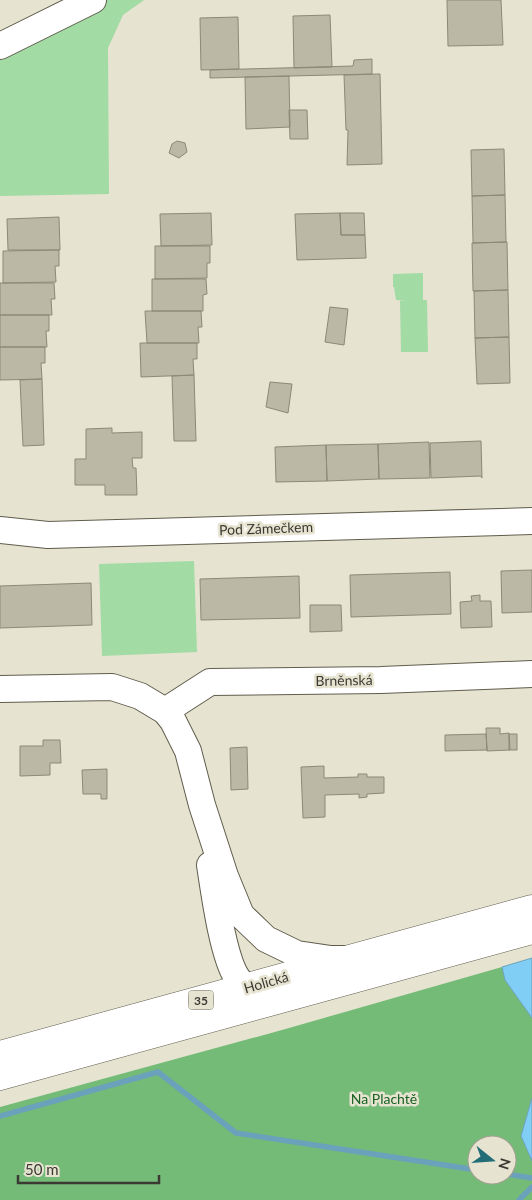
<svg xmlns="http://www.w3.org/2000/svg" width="532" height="1200" viewBox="0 0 532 1200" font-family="Lato,sans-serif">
  <rect width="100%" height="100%" fill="#e6e3d1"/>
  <path fill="#a2dba4" d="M 106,0 L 144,0 L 123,15 L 108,48 L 109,194 L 0,196 L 0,53 Z
    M 423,273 L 423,300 L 427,300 L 428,352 L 401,352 L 400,301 L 405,301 L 396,300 L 394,287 L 393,287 L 393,274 Z
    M 194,561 L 197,652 L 102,656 L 99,564 Z"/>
  <path fill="#74bb78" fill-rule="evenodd" d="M 502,967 L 505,980 L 532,1018 L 532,1098 L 521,1136 L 532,1161 L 532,1200 L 0,1200 L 0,1107 L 282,1030 ZM 477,1145 L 507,1145 L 507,1175 L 477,1175 Z"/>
  <path fill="#80cef6" stroke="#6ba1bb" d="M 532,958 L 532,1018 L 505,980 L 502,967 Z
    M 532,1098 L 532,1161 L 521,1136 Z"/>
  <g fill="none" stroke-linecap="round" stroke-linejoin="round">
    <path stroke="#6ba1bb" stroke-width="5.5" d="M 0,1116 L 158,1072 L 236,1133 L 477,1170
      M 507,1174 L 532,1178
      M 519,1200 L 532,1187"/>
  </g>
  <path fill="#bbb8a6" stroke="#8c8979" d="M 447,0 L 501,0 L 503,45 L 448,46 Z
    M 330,15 L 332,67 L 294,68 L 293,16 Z
    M 238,17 L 239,69 L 201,70 L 200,18 Z
    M 372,59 L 372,74 L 210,78 L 210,70 L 353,66 L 354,60 Z
    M 380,74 L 382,164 L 347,165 L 348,130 L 346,130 L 344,75 Z
    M 289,76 L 290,127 L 246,129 L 245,77 Z
    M 289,110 L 307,110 L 308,139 L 290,139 Z
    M 177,141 L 185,143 L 187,152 L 179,158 L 169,153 L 172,144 Z
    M 504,149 L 505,195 L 472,196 L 471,150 Z
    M 505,195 L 506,242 L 473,243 L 472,196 Z
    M 211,213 L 212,245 L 161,246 L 160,214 Z
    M 340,213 L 341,235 L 365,235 L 366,258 L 297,260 L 295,214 Z
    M 340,213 L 364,213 L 365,235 L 341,235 Z
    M 59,217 L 60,250 L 8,250 L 7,219 Z
    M 507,242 L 508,290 L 473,291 L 472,243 Z
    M 155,246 L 210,246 L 210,263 L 207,263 L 207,278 L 155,279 Z
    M 59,250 L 59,266 L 55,266 L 56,282 L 3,283 L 3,251 Z
    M 152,279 L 206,279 L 207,294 L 203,295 L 203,311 L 152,311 Z
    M 0,283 L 54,283 L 55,299 L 51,299 L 52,315 L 0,315 Z
    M 508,290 L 509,337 L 475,338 L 474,291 Z
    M 330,307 L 348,309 L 344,345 L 325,342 Z
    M 145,311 L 201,311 L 202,327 L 198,327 L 199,343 L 147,343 Z
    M 0,315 L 49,315 L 49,331 L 46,331 L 47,347 L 0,347 Z
    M 509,337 L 510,383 L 477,384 L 475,338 Z
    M 140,343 L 197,343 L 197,359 L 193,359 L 194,375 L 141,377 Z
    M 0,347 L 45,347 L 45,363 L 41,363 L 42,379 L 0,380 Z
    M 194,375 L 196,441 L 174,441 L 172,376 Z
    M 42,379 L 44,445 L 23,446 L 20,380 Z
    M 270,382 L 292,384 L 288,413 L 266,407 Z
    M 112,428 L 112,433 L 142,432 L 142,458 L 132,458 L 133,468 L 136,468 L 137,495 L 105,495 L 105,485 L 75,485 L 75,459 L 86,459 L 86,429 Z
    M 480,441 L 481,441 L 482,478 L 481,476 L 431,478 L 430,443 Z
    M 429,442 L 430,478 L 379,479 L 378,444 Z
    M 378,444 L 379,479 L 327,481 L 326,445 Z
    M 326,445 L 327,481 L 276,482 L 275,447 Z
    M 532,570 L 532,612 L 502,613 L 501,571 Z
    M 450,572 L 451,614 L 351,617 L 350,575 Z
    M 299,576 L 300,618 L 201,620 L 200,579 Z
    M 91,583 L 92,625 L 0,628 L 0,586 Z
    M 480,595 L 480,601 L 491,601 L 492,627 L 461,628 L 460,602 L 472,601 L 471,596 Z
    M 310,605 L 341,605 L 342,631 L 310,632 Z
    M 486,728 L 500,728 L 500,734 L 509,733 L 510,750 L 487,751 Z
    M 486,734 L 487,750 L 445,751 L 445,735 Z
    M 509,734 L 517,734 L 517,750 L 509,750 Z
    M 43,740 L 60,740 L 61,763 L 50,763 L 50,775 L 20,776 L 20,746 L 43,746 Z
    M 247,747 L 248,789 L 231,790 L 230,748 Z
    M 324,766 L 324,778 L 358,777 L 358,774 L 367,774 L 367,777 L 384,777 L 384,793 L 367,794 L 367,797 L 359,798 L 359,794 L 325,795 L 325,817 L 303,818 L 301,767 Z
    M 107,769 L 107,799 L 101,799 L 101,794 L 83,794 L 82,770 Z"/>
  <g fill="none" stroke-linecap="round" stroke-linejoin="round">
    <defs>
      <path id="minor" d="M 0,46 L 93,0
        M 0,530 L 48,535 L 532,521
        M 0,689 L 112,687 L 140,696 L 165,711 L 173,721 L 188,751 L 202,805 L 225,876 L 241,915 L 266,939 L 297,954 L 331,959 L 344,959
        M 165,711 L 210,682 L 381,680 L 532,674
        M 210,865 C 214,891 223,959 238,979 C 244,987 254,992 264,995"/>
      <path id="major" d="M 0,1055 L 532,909
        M 0,1076 L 532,930"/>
    </defs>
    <use href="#minor" stroke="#605d4d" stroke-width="28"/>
    <use href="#major" stroke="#605d4d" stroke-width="29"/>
    <use href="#minor" stroke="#fff" stroke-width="26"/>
    <use href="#major" stroke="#fff" stroke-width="28"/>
  </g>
  <g text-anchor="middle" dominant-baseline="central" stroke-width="5" stroke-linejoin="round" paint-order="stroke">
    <rect fill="#e6e3d1" stroke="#6e6c62" stroke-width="1" x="188.5" y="990.5" width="25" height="19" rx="4"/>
    <g font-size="12" font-weight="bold" fill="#3b3932">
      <text x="201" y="1000">35</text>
    </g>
    <g font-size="14" fill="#3b3932" stroke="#e6e3d1">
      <text transform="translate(266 528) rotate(-2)">Pod Zámečkem</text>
      <text transform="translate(344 680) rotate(-1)">Brněnská</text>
      <text transform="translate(266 982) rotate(-16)">Holická</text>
    </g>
    <g font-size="14" fill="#186223" stroke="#e6e3d1">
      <text x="384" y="1098">Na Plachtě</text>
    </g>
  </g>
  <g transform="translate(492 1160) rotate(107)"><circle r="24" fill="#e6e3d1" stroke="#a29f91"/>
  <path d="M0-4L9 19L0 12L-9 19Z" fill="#236d76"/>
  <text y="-8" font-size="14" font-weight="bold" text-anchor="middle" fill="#3b3932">N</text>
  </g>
  <path d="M18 1175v8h141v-8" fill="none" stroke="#3b3932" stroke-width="2.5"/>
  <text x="25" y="1175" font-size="15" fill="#3b3932" stroke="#e6e3d1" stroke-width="4" paint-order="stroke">50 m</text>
</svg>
